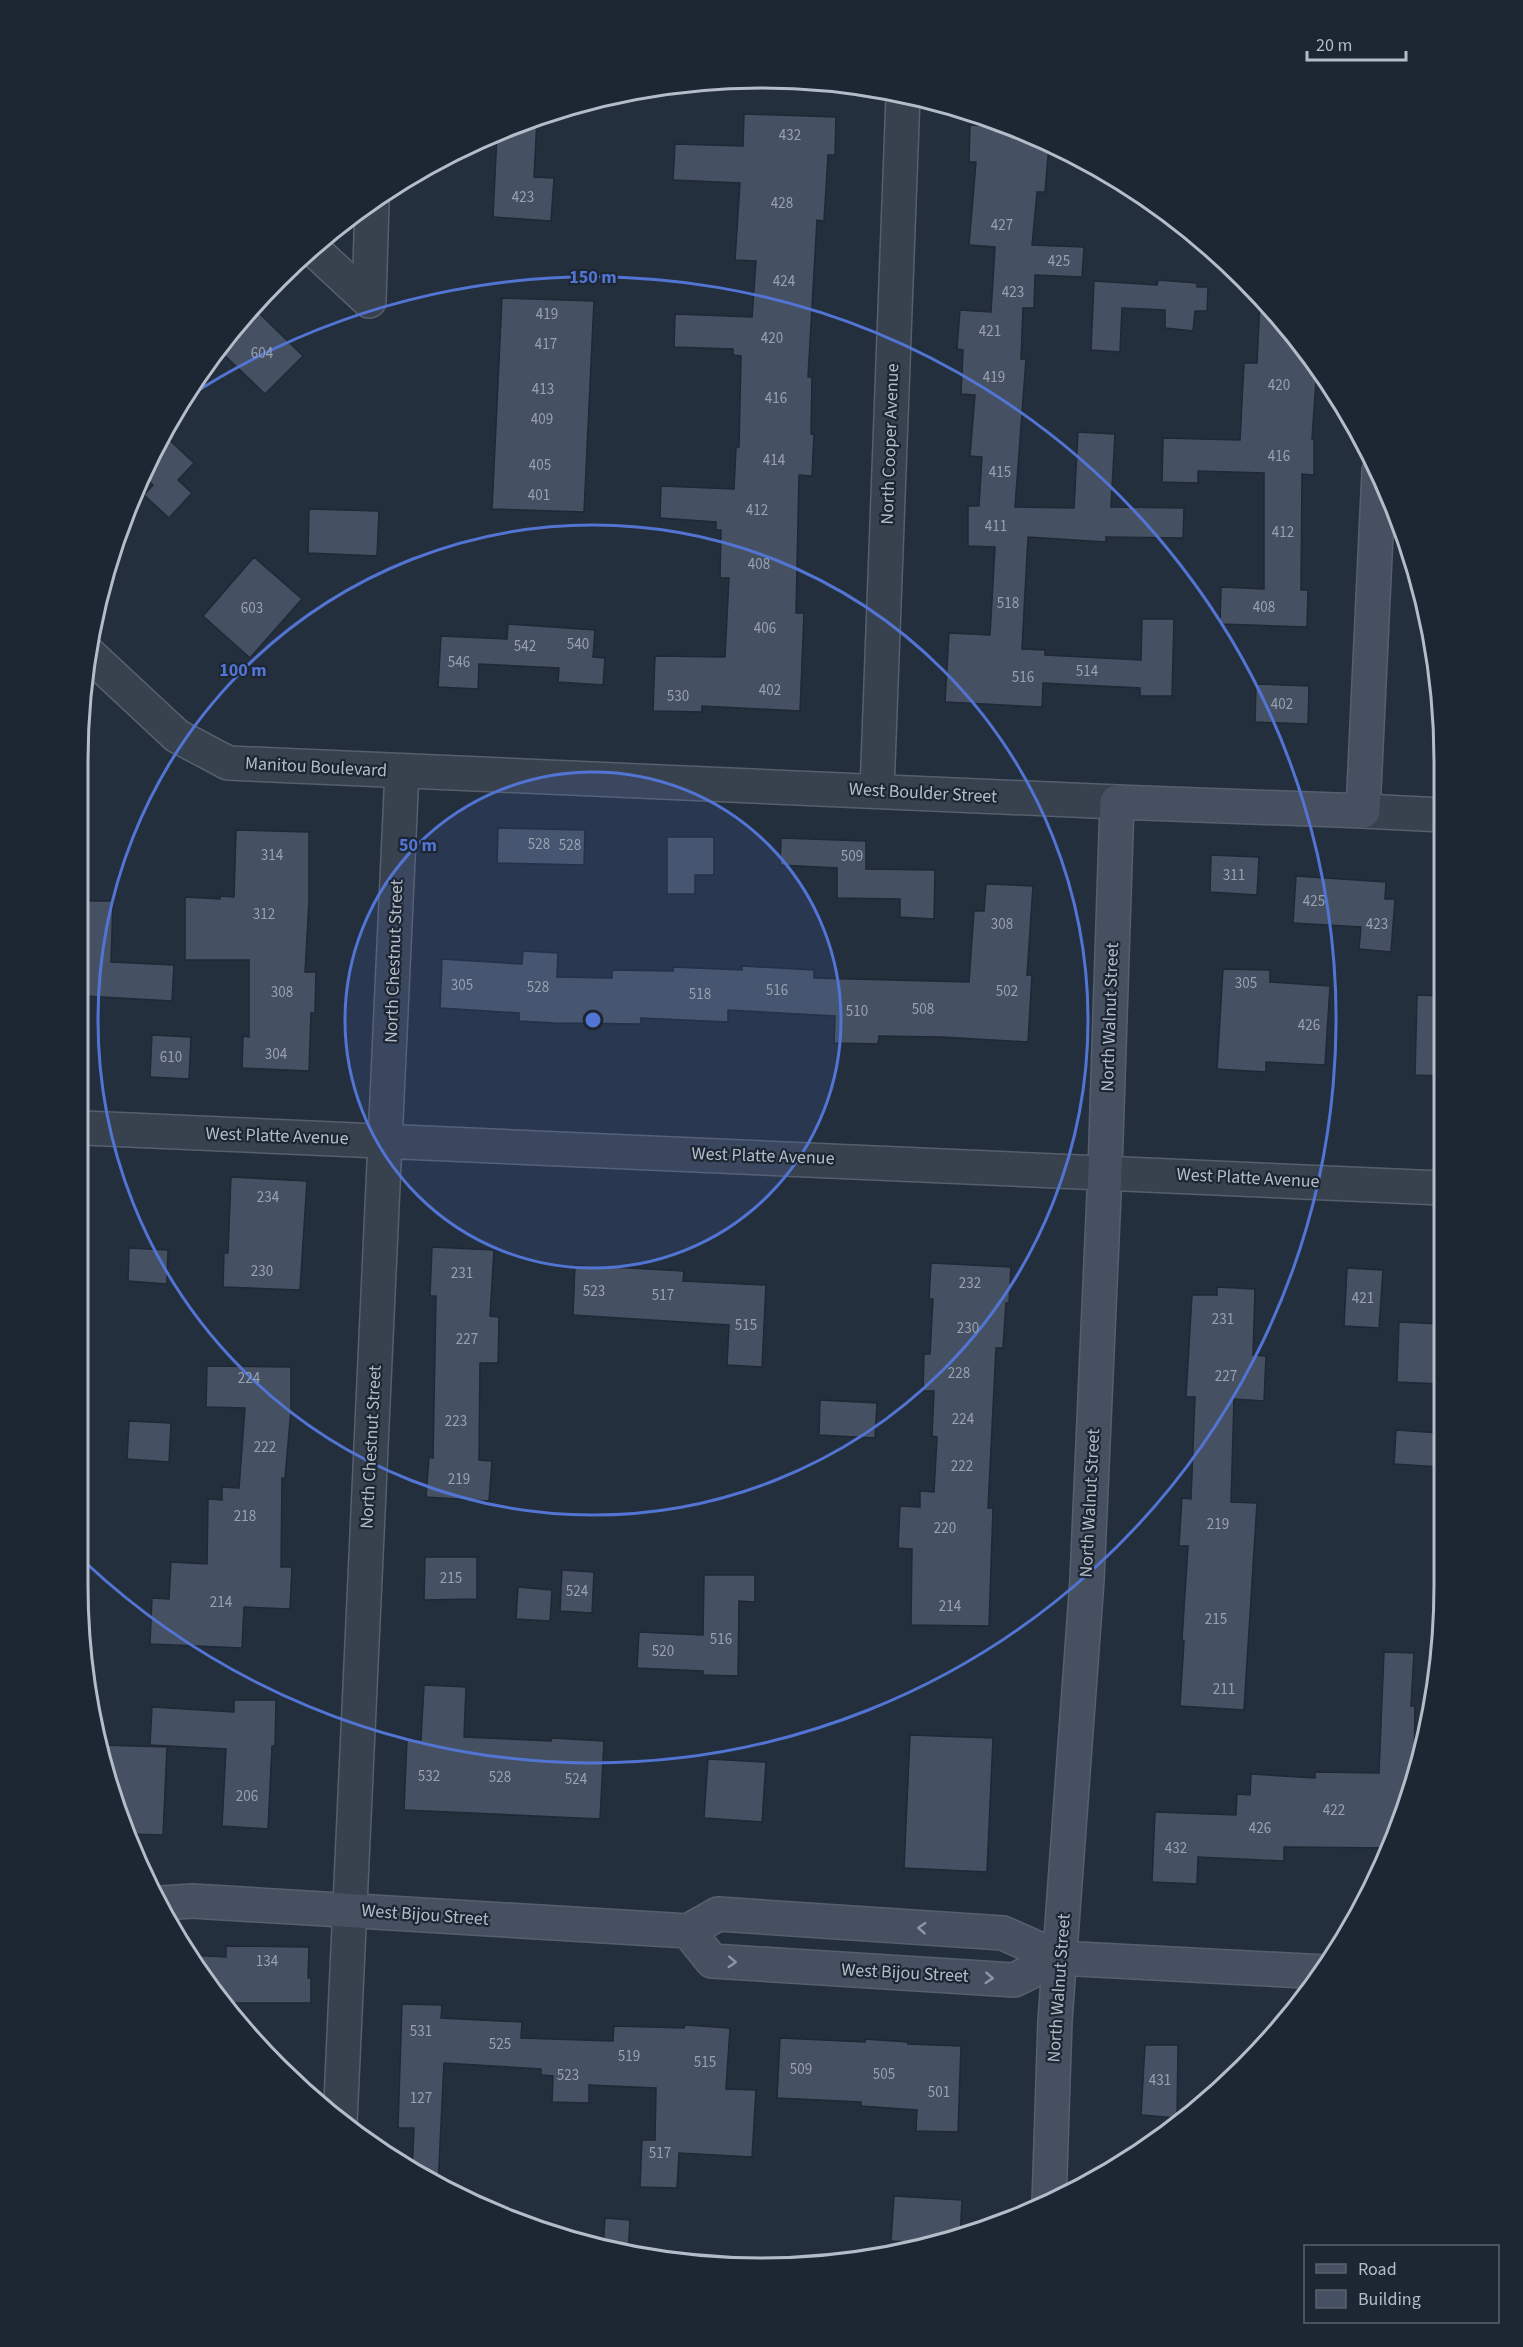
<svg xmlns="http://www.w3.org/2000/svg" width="1523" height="2347" viewBox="0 0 1523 2347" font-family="'Source Sans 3',sans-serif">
  <rect width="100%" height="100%" fill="#242f3e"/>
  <path fill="#455162" stroke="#1f2835" stroke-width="1.5" d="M 744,114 L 836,117 L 835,155 L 828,155 L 824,221 L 817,220 L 808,377 L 812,377 L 811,434 L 814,434 L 812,476 L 799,475 L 796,613 L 804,613 L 800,711 L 702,706 L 702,712 L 653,711 L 655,656 L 725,657 L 729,578 L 720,578 L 721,530 L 716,530 L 716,522 L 660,518 L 661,486 L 734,489 L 736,447 L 739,447 L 741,356 L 733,355 L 733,349 L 674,347 L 675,314 L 752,317 L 756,261 L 735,260 L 740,183 L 673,180 L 675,144 L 743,146 Z
    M 537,119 L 534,177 L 554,178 L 551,221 L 493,217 L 497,134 Z
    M 970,125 L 1006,126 L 1049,145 L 1045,192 L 1037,192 L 1032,245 L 1084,247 L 1082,277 L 1035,275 L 1034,308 L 1023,308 L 1021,359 L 1026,359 L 1015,507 L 1074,508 L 1078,432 L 1115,434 L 1111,507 L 1184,508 L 1183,538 L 1106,537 L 1106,542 L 1028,537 L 1022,649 L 1045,650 L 1045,655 L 1141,660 L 1142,619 L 1174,619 L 1172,696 L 1140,696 L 1140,688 L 1043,683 L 1042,707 L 945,702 L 949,633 L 990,635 L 995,547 L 968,546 L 968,506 L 979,506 L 982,457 L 970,456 L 975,395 L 961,394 L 963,350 L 957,349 L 960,310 L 991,312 L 995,247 L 969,245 L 976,162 L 969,162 Z
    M 1158,280 L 1197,283 L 1197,287 L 1208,287 L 1207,311 L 1195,311 L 1193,331 L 1165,328 L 1165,310 L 1122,308 L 1120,352 L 1091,350 L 1094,281 L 1157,285 Z
    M 502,298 L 594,301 L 584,512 L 492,509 Z
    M 1260,299 L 1304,345 L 1317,366 L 1312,439 L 1314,439 L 1314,475 L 1302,474 L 1301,590 L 1308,590 L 1307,627 L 1220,624 L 1221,587 L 1264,589 L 1264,473 L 1198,471 L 1198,483 L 1162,482 L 1163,438 L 1240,440 L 1244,363 L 1257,363 Z
    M 258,312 L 303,356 L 265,394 L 220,351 Z
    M 163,434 L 194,463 L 178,480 L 192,493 L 169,518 L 144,495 L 153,485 L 142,475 Z
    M 309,509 L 379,511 L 377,556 L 308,553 Z
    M 254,557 L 302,599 L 250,658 L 203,616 Z
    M 508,624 L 595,630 L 593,657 L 605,658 L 603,685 L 558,682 L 559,668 L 479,664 L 478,689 L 438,687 L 441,636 L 507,639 Z
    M 1256,684 L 1309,686 L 1308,724 L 1255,722 Z
    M 498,828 L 585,830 L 584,865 L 497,863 Z
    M 236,830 L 309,832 L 309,901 L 305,972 L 316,972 L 315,1013 L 311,1013 L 309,1071 L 242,1068 L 243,1036 L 249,1037 L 249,960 L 185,960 L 185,897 L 220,899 L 220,896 L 234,897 Z
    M 667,837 L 714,837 L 714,875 L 695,875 L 695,894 L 667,894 Z
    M 781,838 L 866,841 L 866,869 L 935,870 L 934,919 L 900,917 L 900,899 L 837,898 L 837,868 L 780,865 Z
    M 1211,855 L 1259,857 L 1257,895 L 1210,892 Z
    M 1296,876 L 1386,882 L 1385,899 L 1395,899 L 1391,952 L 1359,949 L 1361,927 L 1293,923 Z
    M 986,884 L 1033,886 L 1027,975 L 1032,975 L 1028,1042 L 942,1037 L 879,1036 L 878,1044 L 834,1043 L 835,1016 L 728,1010 L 728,1022 L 641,1018 L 641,1024 L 554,1023 L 519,1021 L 519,1013 L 440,1008 L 442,959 L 522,964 L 523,951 L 558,953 L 557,977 L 612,978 L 612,970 L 673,971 L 673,967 L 742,970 L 742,966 L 814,970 L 814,978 L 969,982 L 974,911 L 984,911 Z
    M 85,901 L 113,901 L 111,962 L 174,965 L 172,1001 L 84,996 Z
    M 1223,969 L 1270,970 L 1270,982 L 1330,986 L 1325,1065 L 1266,1062 L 1266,1072 L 1217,1069 Z
    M 1417,995 L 1442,996 L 1442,1076 L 1415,1075 Z
    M 152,1035 L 191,1037 L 189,1079 L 150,1077 Z
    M 231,1177 L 307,1181 L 300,1290 L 223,1287 L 224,1253 L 228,1253 Z
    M 432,1247 L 494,1250 L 490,1316 L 499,1317 L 498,1363 L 480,1363 L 479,1460 L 492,1461 L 489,1501 L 426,1497 L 429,1457 L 433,1458 L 436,1296 L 430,1296 Z
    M 129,1248 L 168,1250 L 167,1284 L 128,1281 Z
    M 931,1263 L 1011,1267 L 1009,1303 L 1006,1303 L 1003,1348 L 996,1348 L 988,1508 L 993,1508 L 989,1626 L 911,1625 L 912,1549 L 898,1548 L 900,1506 L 920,1507 L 920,1491 L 934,1492 L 937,1437 L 932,1436 L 934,1391 L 923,1391 L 924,1354 L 930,1354 L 933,1299 L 929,1299 Z
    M 575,1265 L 684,1271 L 683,1281 L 766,1285 L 762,1367 L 727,1365 L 729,1325 L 573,1315 Z
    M 1347,1268 L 1383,1270 L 1379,1328 L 1344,1326 Z
    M 1217,1287 L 1255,1289 L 1253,1355 L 1266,1356 L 1264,1401 L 1234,1399 L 1231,1502 L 1257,1503 L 1244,1710 L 1180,1706 L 1184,1641 L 1182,1640 L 1188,1546 L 1179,1546 L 1182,1498 L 1191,1499 L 1195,1397 L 1186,1397 L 1192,1295 L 1217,1295 Z
    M 1399,1322 L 1441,1324 L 1441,1384 L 1397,1382 Z
    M 207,1366 L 291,1367 L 291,1410 L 285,1478 L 282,1478 L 281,1567 L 292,1567 L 290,1609 L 244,1607 L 242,1648 L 150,1644 L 152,1598 L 169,1599 L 171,1562 L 207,1564 L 208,1499 L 222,1500 L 222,1487 L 239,1488 L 245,1408 L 206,1407 Z
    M 820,1400 L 877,1403 L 875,1438 L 819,1435 Z
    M 129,1421 L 171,1423 L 169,1462 L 127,1459 Z
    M 1396,1430 L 1440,1433 L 1440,1467 L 1394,1464 Z
    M 425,1557 L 477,1557 L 477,1599 L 424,1600 Z
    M 562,1570 L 594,1572 L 592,1613 L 560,1611 Z
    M 704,1575 L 755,1575 L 755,1602 L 739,1601 L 738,1676 L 703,1675 L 703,1671 L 637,1668 L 639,1632 L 703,1635 Z
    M 518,1587 L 552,1590 L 550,1621 L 516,1619 Z
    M 1384,1652 L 1414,1653 L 1411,1706 L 1415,1706 L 1414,1767 L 1392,1848 L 1284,1847 L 1284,1861 L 1198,1857 L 1197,1884 L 1152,1882 L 1155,1812 L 1236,1815 L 1237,1794 L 1250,1795 L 1251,1774 L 1315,1778 L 1315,1772 L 1379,1773 Z
    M 424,1685 L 466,1687 L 464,1737 L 551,1741 L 552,1738 L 604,1741 L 600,1819 L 404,1810 L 407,1739 L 421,1740 Z
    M 234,1700 L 276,1700 L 275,1746 L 272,1746 L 268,1829 L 222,1826 L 226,1749 L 150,1745 L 152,1707 L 234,1712 Z
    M 910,1735 L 993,1738 L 987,1872 L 904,1868 Z
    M 100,1745 L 167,1747 L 163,1835 L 129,1834 L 114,1805 Z
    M 708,1759 L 766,1762 L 762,1822 L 704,1818 Z
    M 226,1946 L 309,1947 L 308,1978 L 311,1978 L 311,2003 L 224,2003 L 193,1966 L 188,1955 L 226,1957 Z
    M 402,2004 L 442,2005 L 441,2018 L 522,2022 L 521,2038 L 613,2041 L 614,2026 L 684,2028 L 685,2025 L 730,2028 L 726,2089 L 756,2090 L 752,2157 L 679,2153 L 677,2188 L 640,2187 L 642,2140 L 655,2140 L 656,2088 L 589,2085 L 589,2103 L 552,2102 L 553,2076 L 541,2075 L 541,2069 L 444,2063 L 438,2186 L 412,2172 L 414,2128 L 398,2128 Z
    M 780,2038 L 865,2042 L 865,2039 L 908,2042 L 908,2044 L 961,2046 L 958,2132 L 916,2131 L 917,2110 L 861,2106 L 861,2102 L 777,2098 Z
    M 1145,2045 L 1178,2045 L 1177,2118 L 1141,2115 Z
    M 894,2196 L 962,2200 L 960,2239 L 942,2244 L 891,2241 Z
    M 605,2218 L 630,2220 L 628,2256 L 603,2249 Z"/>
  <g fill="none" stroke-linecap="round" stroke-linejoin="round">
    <defs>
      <path id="minor" d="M 313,249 L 369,301
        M 369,301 L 372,203
        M 877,791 L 903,96
        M 84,1128 L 1441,1188
        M 340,2123 L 402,771"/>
      <path id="tertiary" d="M 89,654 L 177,736 L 228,763 L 1117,802
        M 1363,811 L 1443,815"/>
      <path id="secondary" d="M 162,1903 L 192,1901 L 688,1931 L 718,1914 L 1003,1933 L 1059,1958 L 1325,1972
        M 688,1931 L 712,1961 L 1014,1980 L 1059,1958
        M 1049,2203 L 1055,2021 L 1087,1580 L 1105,1171 L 1117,802 L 1363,811 L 1379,471"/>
    </defs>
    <use href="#minor" stroke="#565f6c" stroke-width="36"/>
    <use href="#tertiary" stroke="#565f6c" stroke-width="36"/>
    <use href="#secondary" stroke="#565f6c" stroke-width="36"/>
    <use href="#minor" stroke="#38414e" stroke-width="33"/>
    <use href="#tertiary" stroke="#38414e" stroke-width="33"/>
    <use href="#secondary" stroke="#465061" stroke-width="33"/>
  </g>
  <defs><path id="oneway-chevron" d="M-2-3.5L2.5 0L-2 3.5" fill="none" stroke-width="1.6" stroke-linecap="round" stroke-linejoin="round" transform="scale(1.5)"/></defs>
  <g stroke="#8e96a5">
    <use href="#oneway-chevron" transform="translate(922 1928) rotate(-176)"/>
    <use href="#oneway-chevron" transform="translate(732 1962) rotate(3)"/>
    <use href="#oneway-chevron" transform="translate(989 1978) rotate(4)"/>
  </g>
  <circle cx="593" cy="1020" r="248" fill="#5274d3" fill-opacity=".12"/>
  <g fill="none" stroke="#5274d3" stroke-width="3">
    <circle cx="593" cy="1020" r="248"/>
    <circle cx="593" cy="1020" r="495"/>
    <path d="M188 397A743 743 0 1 1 86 1563"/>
  </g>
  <g text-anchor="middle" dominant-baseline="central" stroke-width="4.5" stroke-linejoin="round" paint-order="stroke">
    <g font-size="15" fill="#98a1af">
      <text x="790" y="135">432</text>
      <text x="523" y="197">423</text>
      <text x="782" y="203">428</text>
      <text x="1002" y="225">427</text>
      <text x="1059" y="261">425</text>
      <text x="784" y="281">424</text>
      <text x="1013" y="292">423</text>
      <text x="547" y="314">419</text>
      <text x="990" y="331">421</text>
      <text x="772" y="338">420</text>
      <text x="546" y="344">417</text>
      <text x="262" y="353">604</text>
      <text x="994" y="377">419</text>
      <text x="1279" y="385">420</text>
      <text x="543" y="389">413</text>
      <text x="776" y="398">416</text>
      <text x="542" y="419">409</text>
      <text x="1279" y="456">416</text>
      <text x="774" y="460">414</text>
      <text x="540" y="465">405</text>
      <text x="1000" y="472">415</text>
      <text x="539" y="495">401</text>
      <text x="757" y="510">412</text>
      <text x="996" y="526">411</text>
      <text x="1283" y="532">412</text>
      <text x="759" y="564">408</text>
      <text x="1008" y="603">518</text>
      <text x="1264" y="607">408</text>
      <text x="252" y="608">603</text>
      <text x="765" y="628">406</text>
      <text x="578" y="644">540</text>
      <text x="525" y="646">542</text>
      <text x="459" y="662">546</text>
      <text x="1087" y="671">514</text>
      <text x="1023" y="677">516</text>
      <text x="770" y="690">402</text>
      <text x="678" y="696">530</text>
      <text x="1282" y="704">402</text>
      <text x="539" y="844">528</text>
      <text x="570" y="845">528</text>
      <text x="272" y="855">314</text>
      <text x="852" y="856">509</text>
      <text x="1234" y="875">311</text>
      <text x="1314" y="901">425</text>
      <text x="264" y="914">312</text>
      <text x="1002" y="924">308</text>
      <text x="1377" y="924">423</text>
      <text x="1246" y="983">305</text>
      <text x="462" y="985">305</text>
      <text x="538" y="987">528</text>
      <text x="777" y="990">516</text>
      <text x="1007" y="991">502</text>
      <text x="282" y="992">308</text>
      <text x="700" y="994">518</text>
      <text x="923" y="1009">508</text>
      <text x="857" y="1011">510</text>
      <text x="1309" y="1025">426</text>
      <text x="276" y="1054">304</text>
      <text x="171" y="1057">610</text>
      <text x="268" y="1197">234</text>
      <text x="262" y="1271">230</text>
      <text x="462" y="1273">231</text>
      <text x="970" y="1283">232</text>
      <text x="594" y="1291">523</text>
      <text x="663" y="1295">517</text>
      <text x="1363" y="1298">421</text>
      <text x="1223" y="1319">231</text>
      <text x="746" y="1325">515</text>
      <text x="968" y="1328">230</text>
      <text x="467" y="1339">227</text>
      <text x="959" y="1373">228</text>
      <text x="1226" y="1376">227</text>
      <text x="249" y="1378">224</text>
      <text x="963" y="1419">224</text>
      <text x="456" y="1421">223</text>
      <text x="265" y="1447">222</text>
      <text x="962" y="1466">222</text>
      <text x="459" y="1479">219</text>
      <text x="245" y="1516">218</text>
      <text x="1218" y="1524">219</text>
      <text x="945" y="1528">220</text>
      <text x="451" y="1578">215</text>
      <text x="577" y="1591">524</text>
      <text x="221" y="1602">214</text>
      <text x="950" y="1606">214</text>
      <text x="1216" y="1619">215</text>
      <text x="721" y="1639">516</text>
      <text x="663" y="1651">520</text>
      <text x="1224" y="1689">211</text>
      <text x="429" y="1776">532</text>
      <text x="500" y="1777">528</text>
      <text x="576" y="1779">524</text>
      <text x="247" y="1796">206</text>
      <text x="1334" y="1810">422</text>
      <text x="1260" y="1828">426</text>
      <text x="1176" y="1848">432</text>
      <text x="267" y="1961">134</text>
      <text x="421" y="2031">531</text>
      <text x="500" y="2044">525</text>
      <text x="629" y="2056">519</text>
      <text x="705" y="2062">515</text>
      <text x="801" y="2069">509</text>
      <text x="884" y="2074">505</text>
      <text x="568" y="2075">523</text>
      <text x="1160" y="2080">431</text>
      <text x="939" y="2092">501</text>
      <text x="421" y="2098">127</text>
      <text x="660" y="2153">517</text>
    </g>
    <g font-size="18" fill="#b4bcc9" stroke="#1d2633">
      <text transform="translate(890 444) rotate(-88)">North Cooper Avenue</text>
      <text transform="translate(316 767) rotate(3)">Manitou Boulevard</text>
      <text transform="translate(923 793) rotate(3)">West Boulder Street</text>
      <text transform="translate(394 961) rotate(-88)">North Chestnut Street</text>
      <text transform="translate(1110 1017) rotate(-88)">North Walnut Street</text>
      <text transform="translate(277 1136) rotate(2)">West Platte Avenue</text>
      <text transform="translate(763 1156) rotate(2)">West Platte Avenue</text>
      <text transform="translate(1248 1178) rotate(3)">West Platte Avenue</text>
      <text transform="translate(371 1447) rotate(-87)">North Chestnut Street</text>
      <text transform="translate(1090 1503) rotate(-87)">North Walnut Street</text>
      <text transform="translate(425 1915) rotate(4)">West Bijou Street</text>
      <text transform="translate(905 1973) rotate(3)">West Bijou Street</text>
      <text transform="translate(1059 1988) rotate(-86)">North Walnut Street</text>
    </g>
  </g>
  <path d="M0 0H1523V2347H0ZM761 88H761A673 673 0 0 1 1434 761V1585A673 673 0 0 1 761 2258H761A673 673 0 0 1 88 1585V761A673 673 0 0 1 761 88Z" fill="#1d2633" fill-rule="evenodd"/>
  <path fill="none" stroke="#b4bcc9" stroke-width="3" d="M761 88H761A673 673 0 0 1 1434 761V1585A673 673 0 0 1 761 2258H761A673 673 0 0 1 88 1585V761A673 673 0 0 1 761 88Z"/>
  <circle cx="593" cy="1020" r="9" fill="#5274d3" stroke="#1d2633" stroke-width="3"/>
  <g font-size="18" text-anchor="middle" font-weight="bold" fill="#5274d3" stroke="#1d2633" stroke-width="4.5" stroke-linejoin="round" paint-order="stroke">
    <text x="593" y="283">150 m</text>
    <text x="243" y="676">100 m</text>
    <text x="418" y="851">50 m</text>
  </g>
  <rect x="1304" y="2245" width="195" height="78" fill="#1d2633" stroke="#59626f" stroke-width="1.5"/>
  <rect x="1316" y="2264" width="30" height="9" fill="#465061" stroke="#59626f" stroke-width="1.5"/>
  <text x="1358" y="2275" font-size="18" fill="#b4bcc9">Road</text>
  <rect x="1316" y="2290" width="30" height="18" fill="#455162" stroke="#59626f" stroke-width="1.5"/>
  <text x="1358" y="2305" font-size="18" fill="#b4bcc9">Building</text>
  <path d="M1307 51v9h99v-9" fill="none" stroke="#b4bcc9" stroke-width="3"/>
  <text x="1316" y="51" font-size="18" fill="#b4bcc9" stroke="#1d2633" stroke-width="4.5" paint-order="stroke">20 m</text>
</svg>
